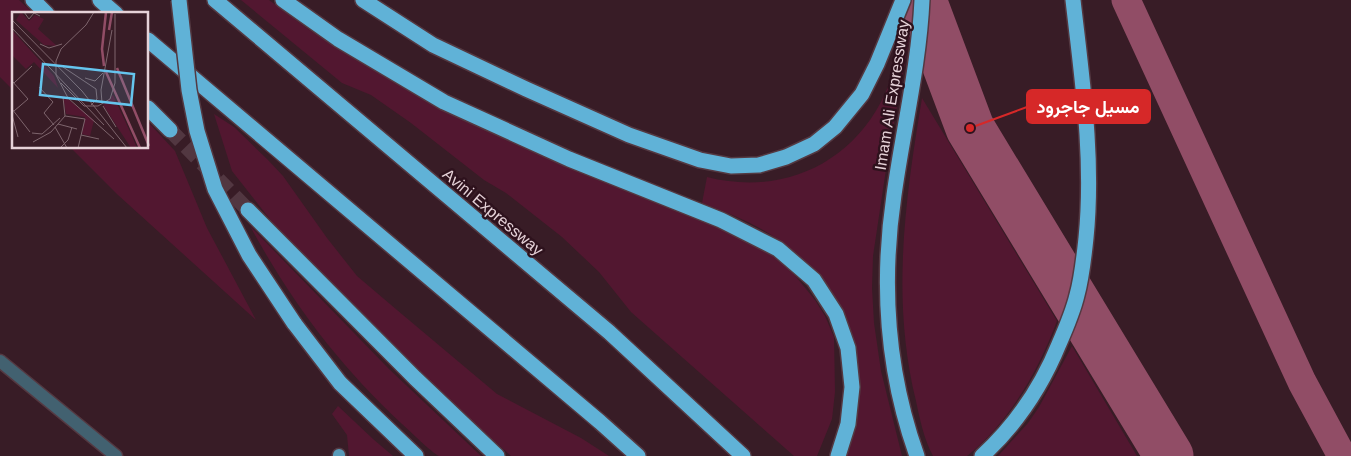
<svg xmlns="http://www.w3.org/2000/svg" width="1351" height="456" viewBox="0 0 1351 456" font-family="Helvetica,Vazirmatn,sans-serif">
  <rect width="100%" height="100%" fill="#381c26"/>
  <path fill="#521730" d="M 0,0 L 19,0 L 34,14 L 14,14 L 14,91 L 0,77 Z
    M 241,0 L 269,0 L 308,29 L 416,93 L 479,127 L 584,174 L 712,224 L 764,250 L 777,259 L 793,273 L 815,300 L 825,316 L 834,337 L 835,392 L 832,419 L 817,456 L 794,456 L 631,312 L 599,272 L 562,237 L 506,193 L 484,180 L 411,123 L 371,95 L 342,83 Z
    M 916,1 L 888,156 L 873,256 L 872,288 L 874,323 L 881,371 L 902,456 L 845,456 C 858,428 860,401 857,371 C 852,316 822,270 777,239 C 755,223 727,213 702,203 L 707,177 C 777,195 846,168 881,102 C 897,70 906,35 916,1 Z
    M 922,98 L 1057,321 C 1038,372 1009,422 967,456 L 933,456 C 924,439 920,420 916,401 C 891,300 905,200 922,98 Z
    M 214,114 L 234,127 L 268,160 L 283,176 L 327,238 L 357,276 L 397,310 L 497,394 L 581,438 L 609,456 L 511,456 L 438,392 L 284,237 L 232,171 Z
    M 148,122 L 175,151 L 207,228 L 256,320 L 118,195 L 71,148 L 148,148 Z
    M 250,226 L 389,369 L 481,456 C 472,456 446,456 439,456 C 432,453 409,430 402,424 C 337,363 292,303 250,226 Z
    M 1072,346 L 1137,456 L 998,456 L 1028,423 L 1039,407 Z
    M 338,406 L 373,439 L 393,456 L 349,456 L 347,435 L 332,414 Z"/>
  <g fill="none" stroke-linecap="round" stroke-linejoin="round">
    <path stroke="#914d66" stroke-width="29" d="M 1126,0 L 1302,382 L 1342,456"/>
    <path stroke="#914d66" stroke-width="49" d="M 922,0 L 970,128 L 1169,456"/>
    <path stroke="#523741" stroke-width="15" stroke-dasharray="15 8" stroke-linecap="butt" d="M 170,130 L 248,210"/>
    <defs>
      <path id="minor" d="M 0,361 L 116,456"/>
      <path id="major" d="M 339,455 L 339,456"/>
      <path id="highway" d="M 33,0 L 47,14
        M 100,0 L 116,14
        M 215,0 L 609,332 L 743,456
        M 283,0 L 338,39 L 444,102 L 569,159 L 721,220 L 778,249 L 814,280 L 836,314 L 848,348 L 852,387 L 848,424 L 838,456
        M 363,0 L 433,45 L 526,89 L 629,135 L 700,160 L 731,166 L 759,165 L 786,157 L 814,144 L 835,127 L 862,94 L 877,64 L 903,0
        M 148,40 L 600,422 L 638,456
        M 148,108 L 170,130
        M 248,210 L 415,378 L 497,456
        M 294,323 L 340,383 L 416,456
        M 917,456 C 887,372 881,283 894,195 C 903,130 919,66 922,0
        M 982,456 C 1017,424 1041,388 1059,344 C 1066,328 1073,312 1077,295 C 1082,277 1084,257 1086,238 C 1094,158 1082,79 1073,0"/>
    </defs>
    <use href="#minor" stroke="#543942" stroke-width="15"/>
    <use href="#major" stroke="#543942" stroke-width="15"/>
    <use href="#highway" stroke="#543942" stroke-width="18"/>
    <use href="#minor" stroke="#426170" stroke-width="12"/>
    <use href="#major" stroke="#589bb9" stroke-width="12"/>
    <use href="#highway" stroke="#60b2d7" stroke-width="15"/>
    <defs>
      <path id="highway-bridge" d="M 179,0 L 189,90 L 197,131 L 215,189 L 249,255 L 294,323"/>
    </defs>
    <use href="#highway-bridge" stroke="#543942" stroke-width="18" stroke-linecap="butt"/>
    <use href="#highway-bridge" stroke="#60b2d7" stroke-width="15"/>
  </g>
  <g text-anchor="middle" dominant-baseline="central" stroke-width="5" stroke-linejoin="round" paint-order="stroke">
    <g font-size="16" fill="#e6d2d8" stroke="#2e121d">
      <text transform="translate(892 95) rotate(-81)">Imam Ali Expressway</text>
      <text transform="translate(493 212) rotate(40)">Avini Expressway</text>
    </g>
  </g>
  <g transform="translate(12 12)">
    <rect width="136" height="136" fill="#381c26"/>
    <path d="M 9,0 L 17,9 L 23,3 L 32,7 L 26,17 L 45,34 L 32,33 L 4,8 ZM 0,18 L 42,64 L 46,76 L 22,50 L 14,57 L 0,43 ZM 51,83 L 82,108 L 78,124 L 70,122 L 73,105 L 54,102 ZM 101,83 L 120,124 L 125,136 L 119,136 L 91,93 Z" fill="#521730"/>
    <path fill="none" stroke="#914d66" stroke-width="2.5" d="M 97,18 L 100,0M 92,54 L 90,37 L 94,0M 105,56 L 137,134M 94,60 L 128,136"/>
    <path fill="none" stroke="#7e656d" stroke-width="1" d="M 12,0 L 17,7 L 22,1 L 28,4M 82,0 L 74,13 L 49,37 L 44,49 L 44,63 L 56,86 L 102,127M 0,8 L 70,79 L 115,136M 0,16 L 92,113M 28,32 L 37,36 L 50,32M 51,55 L 84,77 L 85,87 L 79,93M 73,66 L 83,69 L 91,61M 0,69 L 16,87 L 2,99M 2,71 L 20,54M 49,71 L 72,94 L 86,94 L 98,87 L 103,71 L 103,2M 27,75 L 41,90 L 32,101 L 42,113M 51,85 L 53,104M 90,91 L 89,78 L 100,18M 91,94 L 104,115M 0,97 L 18,120M 0,103 L 6,125M 53,104 L 73,107 L 66,136M 46,112 L 65,117M 43,115 L 55,136M 20,121 L 30,122 L 48,106M 69,123 L 87,127M 21,130 L 39,120 L 53,104M 48,136 L 56,128 L 60,115"/>
    <path fill="#65c5ee" fill-opacity="0.15" stroke="#65c5ee" stroke-width="2.5" d="M 31,52 L 122,62 L 119,93 L 28,83 Z"/>
    <rect width="136" height="136" fill="none" stroke="#e6d2d8" stroke-width="2.5"/>
  </g>
  <path fill="none" stroke="#d62828" stroke-width="2" d="M970 128L1027 107"/>
  <circle fill="#d62828" stroke="#2e121d" stroke-width="2" cx="970" cy="128" r="5"/>
  <rect fill="#d62828" stroke="#d62828" stroke-width="2" x="1027" y="90" width="123" height="33" rx="5"/>
  <g font-size="18" text-anchor="middle" font-weight="bold" fill="#fff">
    <text x="1088" y="113">مسیل جاجرود</text>
  </g>
</svg>
